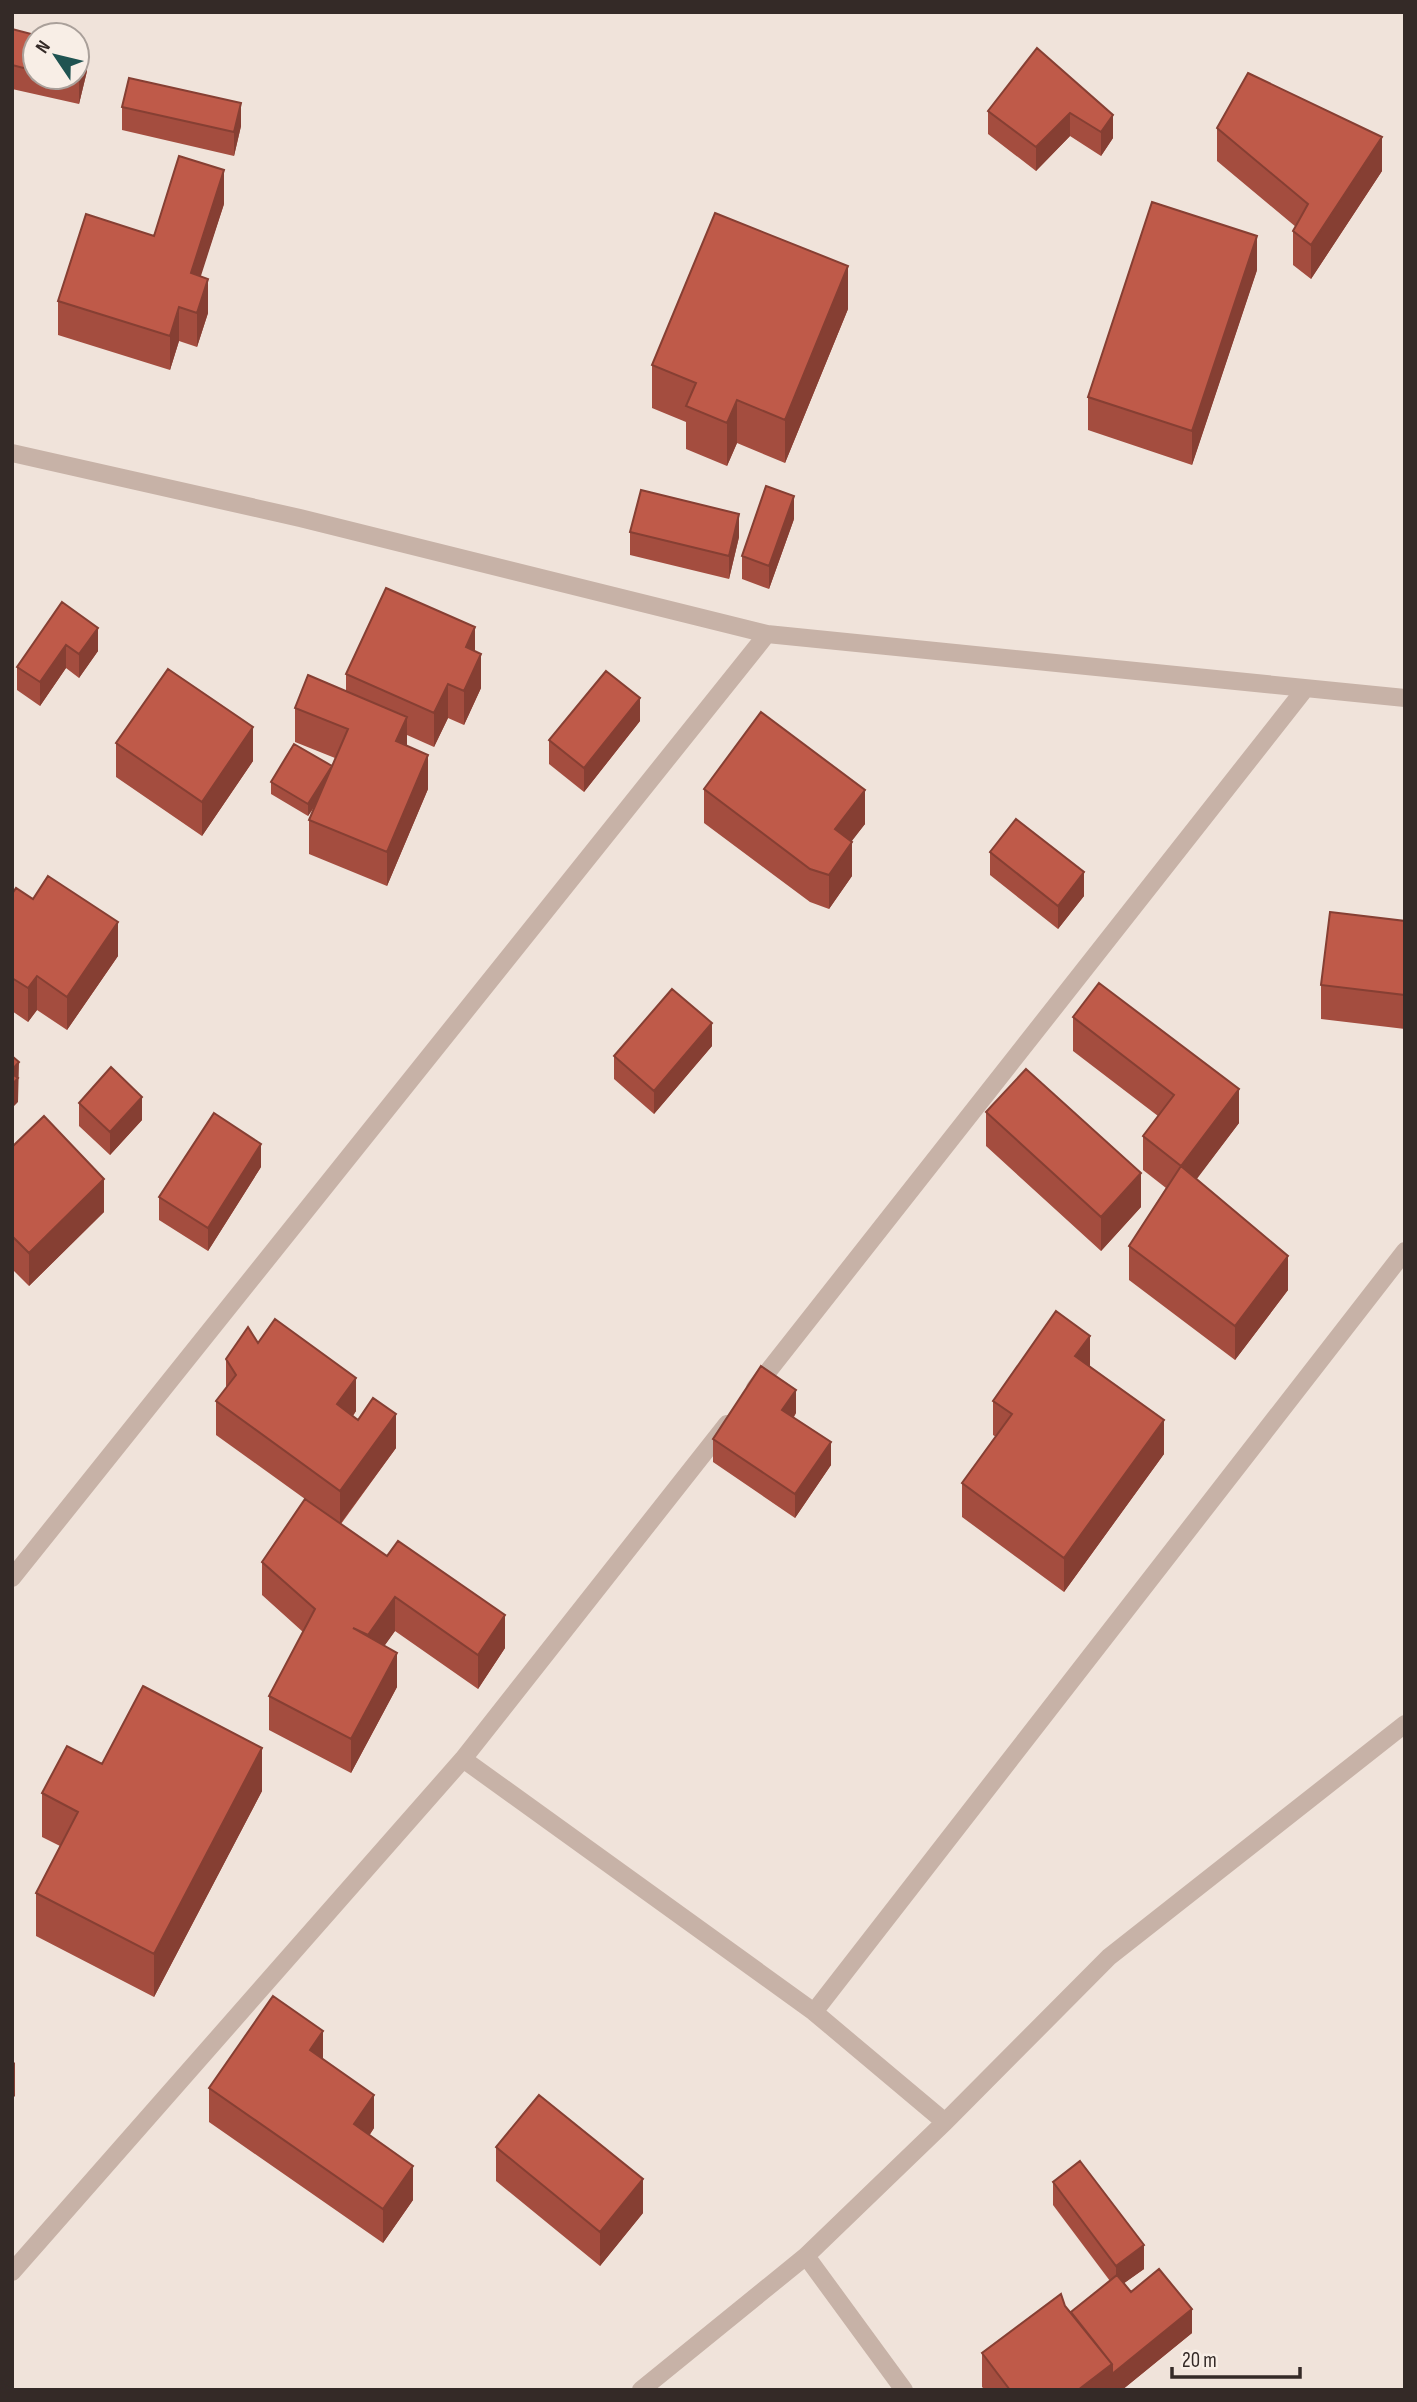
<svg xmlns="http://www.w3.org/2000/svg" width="1417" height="2402" viewBox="0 0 1417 2402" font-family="'Sofia Sans Condensed',sans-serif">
  <rect width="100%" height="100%" fill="#f0e3da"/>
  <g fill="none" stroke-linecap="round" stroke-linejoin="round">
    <path stroke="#c7b2a7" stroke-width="18" d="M 12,453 L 300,518 L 767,634 L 1405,698
      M 755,1388 L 1305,689
      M 12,1578 L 767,634
      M 463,1759 L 814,2012 L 945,2122
      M 814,2012 L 1405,1251
      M 806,2256 L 904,2390
      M 12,2272 L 463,1759 L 727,1424
      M 641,2390 L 806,2256 L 945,2122 L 1109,1957 L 1405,1724"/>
  </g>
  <path fill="#a44d3f" d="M 12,29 L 35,35 L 35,77 L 77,77 L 87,71 L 79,104 L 12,89 Z
    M 1037,48 L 1113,138 L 1101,156 L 1070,136 L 1036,171 L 988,134 L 988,111 Z
    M 122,107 L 241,126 L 234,156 L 122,130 Z
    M 1217,128 L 1382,171 L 1311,279 L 1293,265 L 1293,231 L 1296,227 L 1217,161 Z
    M 224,204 L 200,276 L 208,313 L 197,347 L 179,341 L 170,370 L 58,335 L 58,301 L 154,236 Z
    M 1257,270 L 1192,465 L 1088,430 L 1088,397 Z
    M 848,309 L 785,463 L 737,443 L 727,466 L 686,449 L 686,422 L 652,408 L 652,365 Z
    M 794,519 L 769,589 L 742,579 L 742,556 Z
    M 630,532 L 739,537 L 729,579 L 630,555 Z
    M 62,602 L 98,651 L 79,678 L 66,668 L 40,706 L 17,690 L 17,667 Z
    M 475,651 L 481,688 L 464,725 L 448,718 L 434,747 L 407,735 L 407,746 L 428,789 L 387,886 L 309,854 L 309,820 L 316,805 L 308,816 L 271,794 L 271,782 L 332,766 L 335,758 L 295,742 L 295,708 L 346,691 L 346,674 Z
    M 640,721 L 584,792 L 549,764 L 549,740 Z
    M 116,743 L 253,761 L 202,836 L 116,777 Z
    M 704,789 L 865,824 L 851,841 L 852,876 L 829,909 L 810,902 L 704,823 Z
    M 990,852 L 1084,896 L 1058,929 L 990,875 Z
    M 12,894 L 118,956 L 67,1030 L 37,1010 L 28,1022 L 12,1011 Z
    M 1405,921 L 1405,1029 L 1321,1019 L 1321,985 Z
    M 1073,1017 L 1239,1123 L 1196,1179 L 1288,1290 L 1235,1360 L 1129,1280 L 1129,1246 L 1166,1188 L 1143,1170 L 1143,1136 L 1158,1116 L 1073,1051 Z
    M 712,1046 L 654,1114 L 614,1079 L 614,1056 Z
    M 79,1103 L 142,1120 L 110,1155 L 79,1126 Z
    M 986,1112 L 1141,1207 L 1101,1251 L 986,1146 Z
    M 12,1147 L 104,1212 L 29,1286 L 12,1269 Z
    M 261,1167 L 208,1251 L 159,1220 L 159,1197 Z
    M 258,1343 L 356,1411 L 353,1416 L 396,1448 L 341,1524 L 505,1648 L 478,1689 L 395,1631 L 384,1646 L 397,1687 L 351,1773 L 269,1730 L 269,1696 L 303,1632 L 262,1595 L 262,1562 L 305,1499 L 216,1435 L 216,1401 L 226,1388 L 226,1359 Z
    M 1090,1367 L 1164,1454 L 1064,1592 L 962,1517 L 962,1483 L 996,1437 L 993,1435 L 993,1401 Z
    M 796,1413 L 794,1417 L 831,1465 L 795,1518 L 713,1462 L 713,1439 Z
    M 102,1764 L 262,1791 L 154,1997 L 36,1936 L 36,1893 L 60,1846 L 42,1837 L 42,1793 Z
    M 323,2060 L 374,2128 L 369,2136 L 413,2200 L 383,2243 L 209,2122 L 209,2088 Z
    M 496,2147 L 643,2213 L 600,2266 L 496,2181 Z
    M 1053,2182 L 1144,2269 L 1124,2283 L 1131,2292 L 1192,2333 L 1122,2390 L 985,2390 L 982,2387 L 982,2353 L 1065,2306 L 1071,2312 L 1110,2281 L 1053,2205 Z"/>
  <path fill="#863f33" d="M 87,48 L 87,71 L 79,104 L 79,81 Z
    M 241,103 L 241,126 L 234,156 L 234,132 Z
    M 1070,113 L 1070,136 L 1036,171 L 1036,147 Z
    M 1113,115 L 1113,138 L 1101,156 L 1101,132 Z
    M 1382,137 L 1382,171 L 1311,279 L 1311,245 Z
    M 224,170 L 224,204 L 191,307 L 191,273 Z
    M 1257,236 L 1257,270 L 1192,465 L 1192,431 Z
    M 848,266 L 848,309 L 785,463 L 785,420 Z
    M 208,279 L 208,313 L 197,347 L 197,313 Z
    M 179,307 L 179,341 L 170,370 L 170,336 Z
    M 737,400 L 737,443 L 727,466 L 727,423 Z
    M 794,496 L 794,519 L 769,589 L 769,566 Z
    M 739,514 L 739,537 L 729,579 L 729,556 Z
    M 475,627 L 475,661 L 466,647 Z
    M 98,628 L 98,651 L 79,678 L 79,654 Z
    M 66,645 L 66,668 L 40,706 L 40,682 Z
    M 481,654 L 481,688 L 464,725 L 464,691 Z
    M 448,684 L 448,718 L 434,747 L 434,713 Z
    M 640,698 L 640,721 L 584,792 L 584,768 Z
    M 407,717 L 407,750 L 396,741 Z
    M 253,727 L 253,761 L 202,836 L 202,802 Z
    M 428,755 L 428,789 L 387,886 L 387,852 Z
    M 332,766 L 332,778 L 308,816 L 308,804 Z
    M 865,790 L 865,824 L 835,863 L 835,829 Z
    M 852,842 L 852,876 L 829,909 L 829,875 Z
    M 1084,872 L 1084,896 L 1058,929 L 1058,906 Z
    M 118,922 L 118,956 L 67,1030 L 67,997 Z
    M 37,976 L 37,1010 L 28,1022 L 28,988 Z
    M 712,1023 L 712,1046 L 654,1114 L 654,1091 Z
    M 19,1062 L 18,1102 L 12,1108 L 12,1070 Z
    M 1239,1089 L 1239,1123 L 1181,1200 L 1181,1166 Z
    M 142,1097 L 142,1120 L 110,1155 L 110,1132 Z
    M 261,1144 L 261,1167 L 208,1251 L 208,1228 Z
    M 1141,1173 L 1141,1207 L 1101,1251 L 1101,1217 Z
    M 104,1179 L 104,1212 L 29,1286 L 29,1253 Z
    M 1288,1256 L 1288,1290 L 1235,1360 L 1235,1326 Z
    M 1090,1336 L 1090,1370 L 1075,1356 Z
    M 356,1378 L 356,1411 L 337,1438 L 337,1404 Z
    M 796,1390 L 796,1413 L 782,1433 L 782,1410 Z
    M 396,1414 L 396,1448 L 340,1524 L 340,1491 Z
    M 1164,1420 L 1164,1454 L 1064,1592 L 1064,1558 Z
    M 831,1442 L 831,1465 L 795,1518 L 795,1494 Z
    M 395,1597 L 395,1631 L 368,1669 L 368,1635 Z
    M 505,1615 L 505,1648 L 478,1689 L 478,1655 Z
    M 397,1653 L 397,1687 L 351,1773 L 351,1739 Z
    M 262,1748 L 262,1791 L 154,1997 L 154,1954 Z
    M 323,2031 L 323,2065 L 310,2050 Z
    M 15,2062 L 15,2096 L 12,2099 L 12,2065 Z
    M 374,2095 L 374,2128 L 354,2158 L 354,2124 Z
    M 413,2166 L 413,2200 L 383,2243 L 383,2209 Z
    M 643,2179 L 643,2213 L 600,2266 L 600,2232 Z
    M 1144,2245 L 1144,2269 L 1116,2289 L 1116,2266 Z
    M 1192,2309 L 1192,2333 L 1122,2390 L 1078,2390 L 1112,2364 Z"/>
  <path fill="#bf5a49" stroke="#863f33" stroke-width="2" d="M 12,29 L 35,35 L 35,71 L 12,65 Z
    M 77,45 L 87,48 L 79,81 L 62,77 L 77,77 Z
    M 1037,48 L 1113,115 L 1101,132 L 1070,113 L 1036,147 L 988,111 Z
    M 1248,73 L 1382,137 L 1311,245 L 1293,231 L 1308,204 L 1217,128 Z
    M 129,78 L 241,103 L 234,132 L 122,107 Z
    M 179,156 L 224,170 L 191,273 L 208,279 L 197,313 L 179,307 L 170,336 L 58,301 L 86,214 L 154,236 Z
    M 1152,202 L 1257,236 L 1192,431 L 1088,397 Z
    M 715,213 L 848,266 L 785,420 L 737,400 L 727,423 L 686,406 L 696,383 L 652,365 Z
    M 766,486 L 794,496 L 769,566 L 742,556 Z
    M 641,490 L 739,514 L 729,556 L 630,532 Z
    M 386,588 L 475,627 L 466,647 L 481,654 L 464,691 L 448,684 L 434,713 L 346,674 Z
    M 62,602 L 98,628 L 79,654 L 66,645 L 40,682 L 17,667 Z
    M 168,669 L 253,727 L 202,802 L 116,743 Z
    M 606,671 L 640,698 L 584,768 L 549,740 Z
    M 308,675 L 407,717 L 396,741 L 428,755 L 387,852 L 309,820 L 348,729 L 295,708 Z
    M 761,712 L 865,790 L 835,829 L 852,842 L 829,875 L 810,869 L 704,789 Z
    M 294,744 L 332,766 L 308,804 L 271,782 Z
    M 1016,819 L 1084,872 L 1058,906 L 990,852 Z
    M 48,876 L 118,922 L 67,997 L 37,976 L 28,988 L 12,978 L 12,894 L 16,888 L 33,899 Z
    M 1330,912 L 1405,921 L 1405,995 L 1321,985 Z
    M 1099,983 L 1239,1089 L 1181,1166 L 1288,1256 L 1235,1326 L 1129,1246 L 1181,1166 L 1143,1136 L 1174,1095 L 1073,1017 Z
    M 672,989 L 712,1023 L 654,1091 L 614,1056 Z
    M 12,1056 L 19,1062 L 12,1070 Z
    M 111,1067 L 142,1097 L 110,1132 L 79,1103 Z
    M 1026,1069 L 1141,1173 L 1101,1217 L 986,1112 Z
    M 12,1074 L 18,1078 L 12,1085 Z
    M 214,1113 L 261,1144 L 208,1228 L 159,1197 Z
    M 44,1116 L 104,1179 L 29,1253 L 12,1236 L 12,1147 Z
    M 1056,1311 L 1090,1336 L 1075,1356 L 1164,1420 L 1064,1558 L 962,1483 L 1012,1414 L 993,1401 Z
    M 275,1319 L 356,1378 L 337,1404 L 358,1420 L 373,1398 L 396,1414 L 340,1491 L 216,1401 L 236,1375 L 226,1359 L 248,1327 L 258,1343 Z
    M 761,1366 L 796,1390 L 782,1410 L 831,1442 L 795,1494 L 713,1439 Z
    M 305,1499 L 387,1556 L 398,1541 L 505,1615 L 478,1655 L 395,1597 L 368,1635 L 353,1628 L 397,1653 L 351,1739 L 269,1696 L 315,1609 L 262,1562 Z
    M 143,1686 L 262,1748 L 154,1954 L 36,1893 L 78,1812 L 42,1793 L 67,1746 L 102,1764 Z
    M 273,1996 L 323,2031 L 310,2050 L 374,2095 L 354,2124 L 413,2166 L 383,2209 L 209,2088 Z
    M 539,2095 L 643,2179 L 600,2232 L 496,2147 Z
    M 1080,2161 L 1144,2245 L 1116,2266 L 1053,2182 Z
    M 1159,2269 L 1192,2309 L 1112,2374 L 1112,2364 L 1071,2312 L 1117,2275 L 1131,2292 Z
    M 1061,2294 L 1065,2306 L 1112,2364 L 1078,2390 L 1010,2390 L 982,2353 Z"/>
  <rect width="1417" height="2402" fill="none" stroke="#342a27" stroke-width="28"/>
  <g transform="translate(56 56) rotate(305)"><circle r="33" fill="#f8eee6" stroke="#aaa09a" stroke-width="2"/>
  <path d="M0-5L12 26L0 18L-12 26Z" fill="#1f5351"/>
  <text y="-10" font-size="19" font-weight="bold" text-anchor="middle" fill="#342a27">N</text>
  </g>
  <path d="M1172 2367v10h128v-10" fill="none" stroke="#342a27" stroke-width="3.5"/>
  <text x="1182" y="2367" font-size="21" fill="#342a27" stroke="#f8eee6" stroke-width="5" paint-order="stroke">20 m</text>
</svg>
